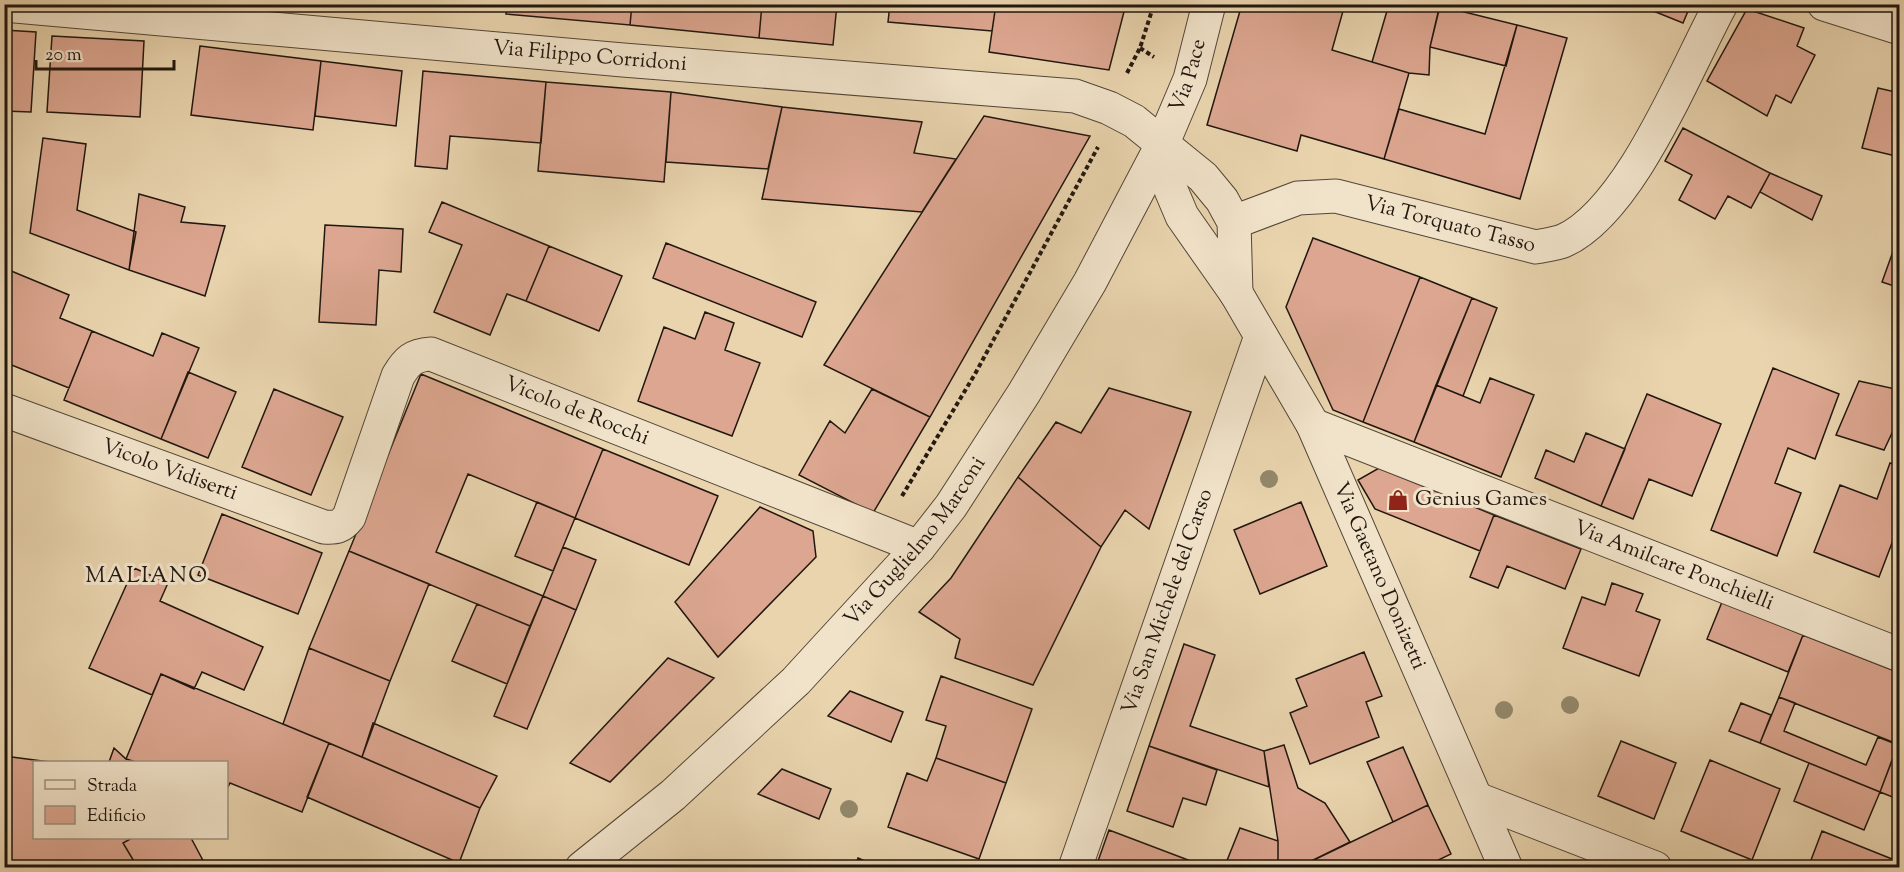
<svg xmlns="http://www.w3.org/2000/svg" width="1904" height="872" viewBox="0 0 1904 872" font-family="'Sorts Mill Goudy',serif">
  <rect width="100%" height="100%" fill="#e9d4ae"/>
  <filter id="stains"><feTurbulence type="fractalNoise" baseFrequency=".00333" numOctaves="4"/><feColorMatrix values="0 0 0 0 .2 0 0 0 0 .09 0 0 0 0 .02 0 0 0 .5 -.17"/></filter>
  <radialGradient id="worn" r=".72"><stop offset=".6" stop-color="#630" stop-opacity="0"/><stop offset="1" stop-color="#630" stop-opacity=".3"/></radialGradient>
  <path fill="#dca690" stroke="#21170f" stroke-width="1.5" d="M 507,4 L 632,4 L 630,25 L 506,14 Z
    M 632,4 L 762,4 L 759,38 L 630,25 Z
    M 762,4 L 837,4 L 833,45 L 759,38 Z
    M 890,4 L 996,4 L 992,31 L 888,22 Z
    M 996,4 L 1126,4 L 1109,70 L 989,52 Z
    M 1242,4 L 1345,4 L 1332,50 L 1409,73 L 1384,159 L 1301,135 L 1297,151 L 1207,125 Z
    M 1389,4 L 1440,4 L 1430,47 L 1429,75 L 1409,73 L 1372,62 Z
    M 1636,4 L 1691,4 L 1683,23 Z
    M 1440,6 L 1517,25 L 1506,66 L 1430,47 Z
    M 1747,9 L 1804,28 L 1797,46 L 1815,55 L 1791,103 L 1776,95 L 1767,116 L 1707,81 Z
    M 1517,25 L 1567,38 L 1520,199 L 1384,159 L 1399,109 L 1485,134 Z
    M 4,30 L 36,32 L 31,112 L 4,111 Z
    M 52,36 L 144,41 L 140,117 L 47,112 Z
    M 200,46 L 321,61 L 313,130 L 191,115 Z
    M 321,61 L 402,71 L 396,126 L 315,116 Z
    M 423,71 L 546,82 L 541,143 L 450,136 L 447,169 L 415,166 Z
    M 546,82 L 671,92 L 664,182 L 538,171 Z
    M 1878,88 L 1900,93 L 1900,157 L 1862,148 Z
    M 671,92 L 782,107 L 768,169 L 666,162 Z
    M 782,107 L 922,122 L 914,153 L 956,159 L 922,212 L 762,199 Z
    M 984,116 L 1090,136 L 930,417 L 824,365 Z
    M 1683,128 L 1770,173 L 1751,208 L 1728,196 L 1715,219 L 1679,200 L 1692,175 L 1665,161 Z
    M 43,138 L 86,144 L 77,210 L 136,232 L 129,270 L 30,233 Z
    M 1770,173 L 1822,196 L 1812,220 L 1760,192 Z
    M 139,194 L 185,207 L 181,222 L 225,226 L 205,296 L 129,270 Z
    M 442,202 L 549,246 L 526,301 L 507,294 L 490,335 L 434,312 L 462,245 L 429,232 Z
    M 325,225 L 403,229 L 401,272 L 379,270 L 376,325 L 319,322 Z
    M 1900,232 L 1900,288 L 1882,282 Z
    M 1313,238 L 1420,277 L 1363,422 L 1333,410 L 1286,307 Z
    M 666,243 L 816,302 L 802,337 L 653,278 Z
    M 549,246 L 622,276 L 599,331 L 526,301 Z
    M 4,268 L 69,295 L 60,318 L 92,331 L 69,388 L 4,362 Z
    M 1420,277 L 1472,298 L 1414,442 L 1363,422 Z
    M 1472,298 L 1497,308 L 1463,396 L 1436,385 Z
    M 705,312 L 734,323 L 725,350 L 760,363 L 732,436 L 638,401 L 664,327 L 695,339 Z
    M 92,331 L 153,356 L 162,333 L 199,348 L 161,439 L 64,400 Z
    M 1773,368 L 1839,394 L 1815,459 L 1788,448 L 1775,483 L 1801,493 L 1777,556 L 1711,530 Z
    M 188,372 L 236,392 L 208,458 L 161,439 Z
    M 421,374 L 603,449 L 575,518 L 468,474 L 436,552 L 543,596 L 530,626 L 349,551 Z
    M 1490,378 L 1534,395 L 1501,477 L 1414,442 L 1436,385 L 1480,403 Z
    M 1859,381 L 1900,390 L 1900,416 L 1884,450 L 1836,435 Z
    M 1109,388 L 1191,412 L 1149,529 L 1125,510 L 1101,547 L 1018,477 L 1056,422 L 1081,433 Z
    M 274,389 L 343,417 L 311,495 L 242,467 Z
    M 872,389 L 930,417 L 873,513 L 799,475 L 830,421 L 845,433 Z
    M 1647,394 L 1721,424 L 1692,496 L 1649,479 L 1633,519 L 1601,506 Z
    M 1586,433 L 1625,449 L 1601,506 L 1535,478 L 1546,450 L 1574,462 Z
    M 603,449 L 718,496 L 689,565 L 575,518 Z
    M 1890,463 L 1900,466 L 1900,522 L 1879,577 L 1814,552 L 1840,485 L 1877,499 Z
    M 1379,468 L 1494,515 L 1480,551 L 1375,509 L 1358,480 Z
    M 1018,477 L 1101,547 L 1033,685 L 955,658 L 960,639 L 919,612 L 951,578 Z
    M 537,502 L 575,518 L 553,571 L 515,556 Z
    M 1301,502 L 1327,566 L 1260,594 L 1234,530 Z
    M 760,507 L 813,531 L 816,557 L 718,657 L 675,602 Z
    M 222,514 L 322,553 L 298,614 L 198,575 Z
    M 1494,515 L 1581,549 L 1565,589 L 1507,566 L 1498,588 L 1470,577 Z
    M 563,547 L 596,560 L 576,610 L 543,596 Z
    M 349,551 L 429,584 L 390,681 L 309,648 Z
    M 134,568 L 168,583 L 160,601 L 263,647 L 244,690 L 202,672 L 194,689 L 161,674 L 152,695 L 89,668 Z
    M 1612,583 L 1643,594 L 1636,611 L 1660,620 L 1639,676 L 1563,648 L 1582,597 L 1605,605 Z
    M 543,596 L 576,610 L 527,729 L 494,716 Z
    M 1722,602 L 1803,635 L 1788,672 L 1707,639 Z
    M 477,604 L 530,626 L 507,684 L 452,661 Z
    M 1803,635 L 1900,673 L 1900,745 L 1779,697 Z
    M 1184,644 L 1215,655 L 1190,726 L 1264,751 L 1269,787 L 1149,746 Z
    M 309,648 L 390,681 L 362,757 L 283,724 Z
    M 1364,652 L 1382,696 L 1366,702 L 1379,737 L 1310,764 L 1290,713 L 1307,706 L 1296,679 Z
    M 668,658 L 714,678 L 610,782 L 570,763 Z
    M 161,674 L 329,743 L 302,812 L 230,783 L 226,791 L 226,762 L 136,762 L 126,759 Z
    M 941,676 L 1032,709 L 1006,783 L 936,758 L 946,726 L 926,720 Z
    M 850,691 L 903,712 L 891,742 L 828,716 Z
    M 1779,697 L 1795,703 L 1784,731 L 1866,765 L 1878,737 L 1898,745 L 1880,792 L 1760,743 Z
    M 1741,703 L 1771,715 L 1760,743 L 1729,731 Z
    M 373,723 L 497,776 L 480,808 L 362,757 Z
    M 1621,741 L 1676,763 L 1654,819 L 1598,796 Z
    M 329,743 L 480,808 L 459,863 L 307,797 Z
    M 1284,745 L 1298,788 L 1325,803 L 1350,842 L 1297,868 L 1278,868 L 1278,841 L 1264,751 Z
    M 1149,746 L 1217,770 L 1206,805 L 1183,798 L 1173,827 L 1127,811 Z
    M 1403,747 L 1428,805 L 1393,822 L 1367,762 Z
    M 114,748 L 126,759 L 136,762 L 109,762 Z
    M 4,756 L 50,762 L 34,762 L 34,838 L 132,838 L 123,843 L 138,868 L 4,868 Z
    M 936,758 L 1006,783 L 979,859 L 888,827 L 907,773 L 927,781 Z
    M 1710,760 L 1780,789 L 1752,860 L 1681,831 Z
    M 1892,760 L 1900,763 L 1900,800 L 1880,792 Z
    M 1809,763 L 1880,792 L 1864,830 L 1794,801 Z
    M 782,769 L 831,789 L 819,819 L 758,794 Z
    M 1428,805 L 1451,854 L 1422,868 L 1297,868 Z
    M 1240,828 L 1278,841 L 1278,868 L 1224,868 Z
    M 1109,830 L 1196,863 L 1194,868 L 1107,868 L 1097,864 Z
    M 1822,831 L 1897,861 L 1894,868 L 1808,868 Z
    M 132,838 L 191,838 L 207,868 L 138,868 L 123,843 Z
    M 858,858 L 881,868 L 855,868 Z"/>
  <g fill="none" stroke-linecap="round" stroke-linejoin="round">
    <defs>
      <g id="minor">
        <path d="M 1824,4 L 1900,28"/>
        <path id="s1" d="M 4,5 L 623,60 L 1075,96 L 1109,108 L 1134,121 L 1203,177 L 1222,200 L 1234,222 L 1236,293"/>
        <path id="s2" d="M 1162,145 L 1171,190 L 1182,216 L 1236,293 L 1313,425 L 1506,868"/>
        <path id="s3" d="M 1234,222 L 1298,198 L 1336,196 L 1536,247 C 1545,245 1555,244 1563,241 C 1631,211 1686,68 1721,4"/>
        <path id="s4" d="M 4,410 L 324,527 C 336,528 341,527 349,517 L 398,376 C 407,361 413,355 431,354 L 919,547"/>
        <path id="s5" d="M 1313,425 L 1900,655"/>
        <path d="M 1477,799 L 1655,868"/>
        <path id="s6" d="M 582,868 L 673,795 L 796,681 L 919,547 L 951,506 L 1024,393 L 1090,282 L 1162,145 L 1190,79 L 1209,4"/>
        <path id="s7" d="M 1075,868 L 1261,336"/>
      </g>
    </defs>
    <use href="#minor" stroke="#534637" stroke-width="35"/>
    <path stroke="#21170f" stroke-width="4" stroke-dasharray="4.5 3" stroke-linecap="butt" d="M 1140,48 L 1154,57
      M 1127,73 L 1140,48 L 1154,4
      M 902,496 L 975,374 L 1098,147"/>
    <use href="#minor" stroke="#f1e3ca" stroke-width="33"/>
  </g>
  <g fill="#93886b">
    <circle cx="1269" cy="479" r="9"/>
    <circle cx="1570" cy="705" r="9"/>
    <circle cx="1504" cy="710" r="9"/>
    <circle cx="849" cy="809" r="9"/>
  </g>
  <defs>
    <symbol id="shop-bare" viewBox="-9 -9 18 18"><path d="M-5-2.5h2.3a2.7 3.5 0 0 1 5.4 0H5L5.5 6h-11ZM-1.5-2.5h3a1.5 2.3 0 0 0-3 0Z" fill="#8f2418" stroke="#f1e3ca" stroke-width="2.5" paint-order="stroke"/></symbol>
  </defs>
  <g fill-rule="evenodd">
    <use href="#shop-bare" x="1383" y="485" width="30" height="30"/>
  </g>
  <g text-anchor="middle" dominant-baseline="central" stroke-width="6" stroke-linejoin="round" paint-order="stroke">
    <g font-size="21" fill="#21170f" stroke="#f1e3ca">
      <text stroke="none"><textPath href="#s1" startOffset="588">Via Filippo Corridoni</textPath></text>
      <text stroke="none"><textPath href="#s6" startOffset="1011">Via Pace</textPath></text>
      <text stroke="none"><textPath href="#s3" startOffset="224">Via Torquato Tasso</textPath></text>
      <text stroke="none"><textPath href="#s4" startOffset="717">Vicolo de Rocchi</textPath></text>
      <text stroke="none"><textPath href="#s4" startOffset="176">Vicolo Vidiserti</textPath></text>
      <text stroke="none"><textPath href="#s6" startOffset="468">Via Guglielmo Marconi</textPath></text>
      <text stroke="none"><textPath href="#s5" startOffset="387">Via Amilcare Ponchielli</textPath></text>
      <text stroke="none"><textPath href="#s2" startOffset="486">Via Gaetano Donizetti</textPath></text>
      <text stroke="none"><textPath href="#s7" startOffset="282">Via San Michele del Carso</textPath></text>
    </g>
    <g font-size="21" fill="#21170f" stroke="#f1e3ca" text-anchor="start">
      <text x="1415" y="500">Genius Games</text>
    </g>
    <g font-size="22" letter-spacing="1.5" fill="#21170f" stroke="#f1e3ca">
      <text x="147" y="577">MALIANO</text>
    </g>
  </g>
  <rect width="1904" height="872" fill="none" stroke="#e9d4ae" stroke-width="24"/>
  <rect x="6" y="6" width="1892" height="860" fill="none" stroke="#21170f" stroke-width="3"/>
  <rect x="12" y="12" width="1880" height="848" fill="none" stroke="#21170f" stroke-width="1.5"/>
  <rect x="33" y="761" width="195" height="78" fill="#f1e3ca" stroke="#9e917f" stroke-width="1.5"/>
  <rect x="45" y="780" width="30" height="9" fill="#f1e3ca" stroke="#9e917f" stroke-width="1.5"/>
  <text x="87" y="791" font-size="18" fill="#21170f">Strada</text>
  <rect x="45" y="806" width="30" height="18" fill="#dca690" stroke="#9e917f" stroke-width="1.5"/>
  <text x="87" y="821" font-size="18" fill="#21170f">Edificio</text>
  <path d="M36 60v9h138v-9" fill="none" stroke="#21170f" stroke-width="3"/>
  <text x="45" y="60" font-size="18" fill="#21170f" stroke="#f1e3ca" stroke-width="4.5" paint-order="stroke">20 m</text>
  <rect width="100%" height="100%" filter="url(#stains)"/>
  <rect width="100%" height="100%" fill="url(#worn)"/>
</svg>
